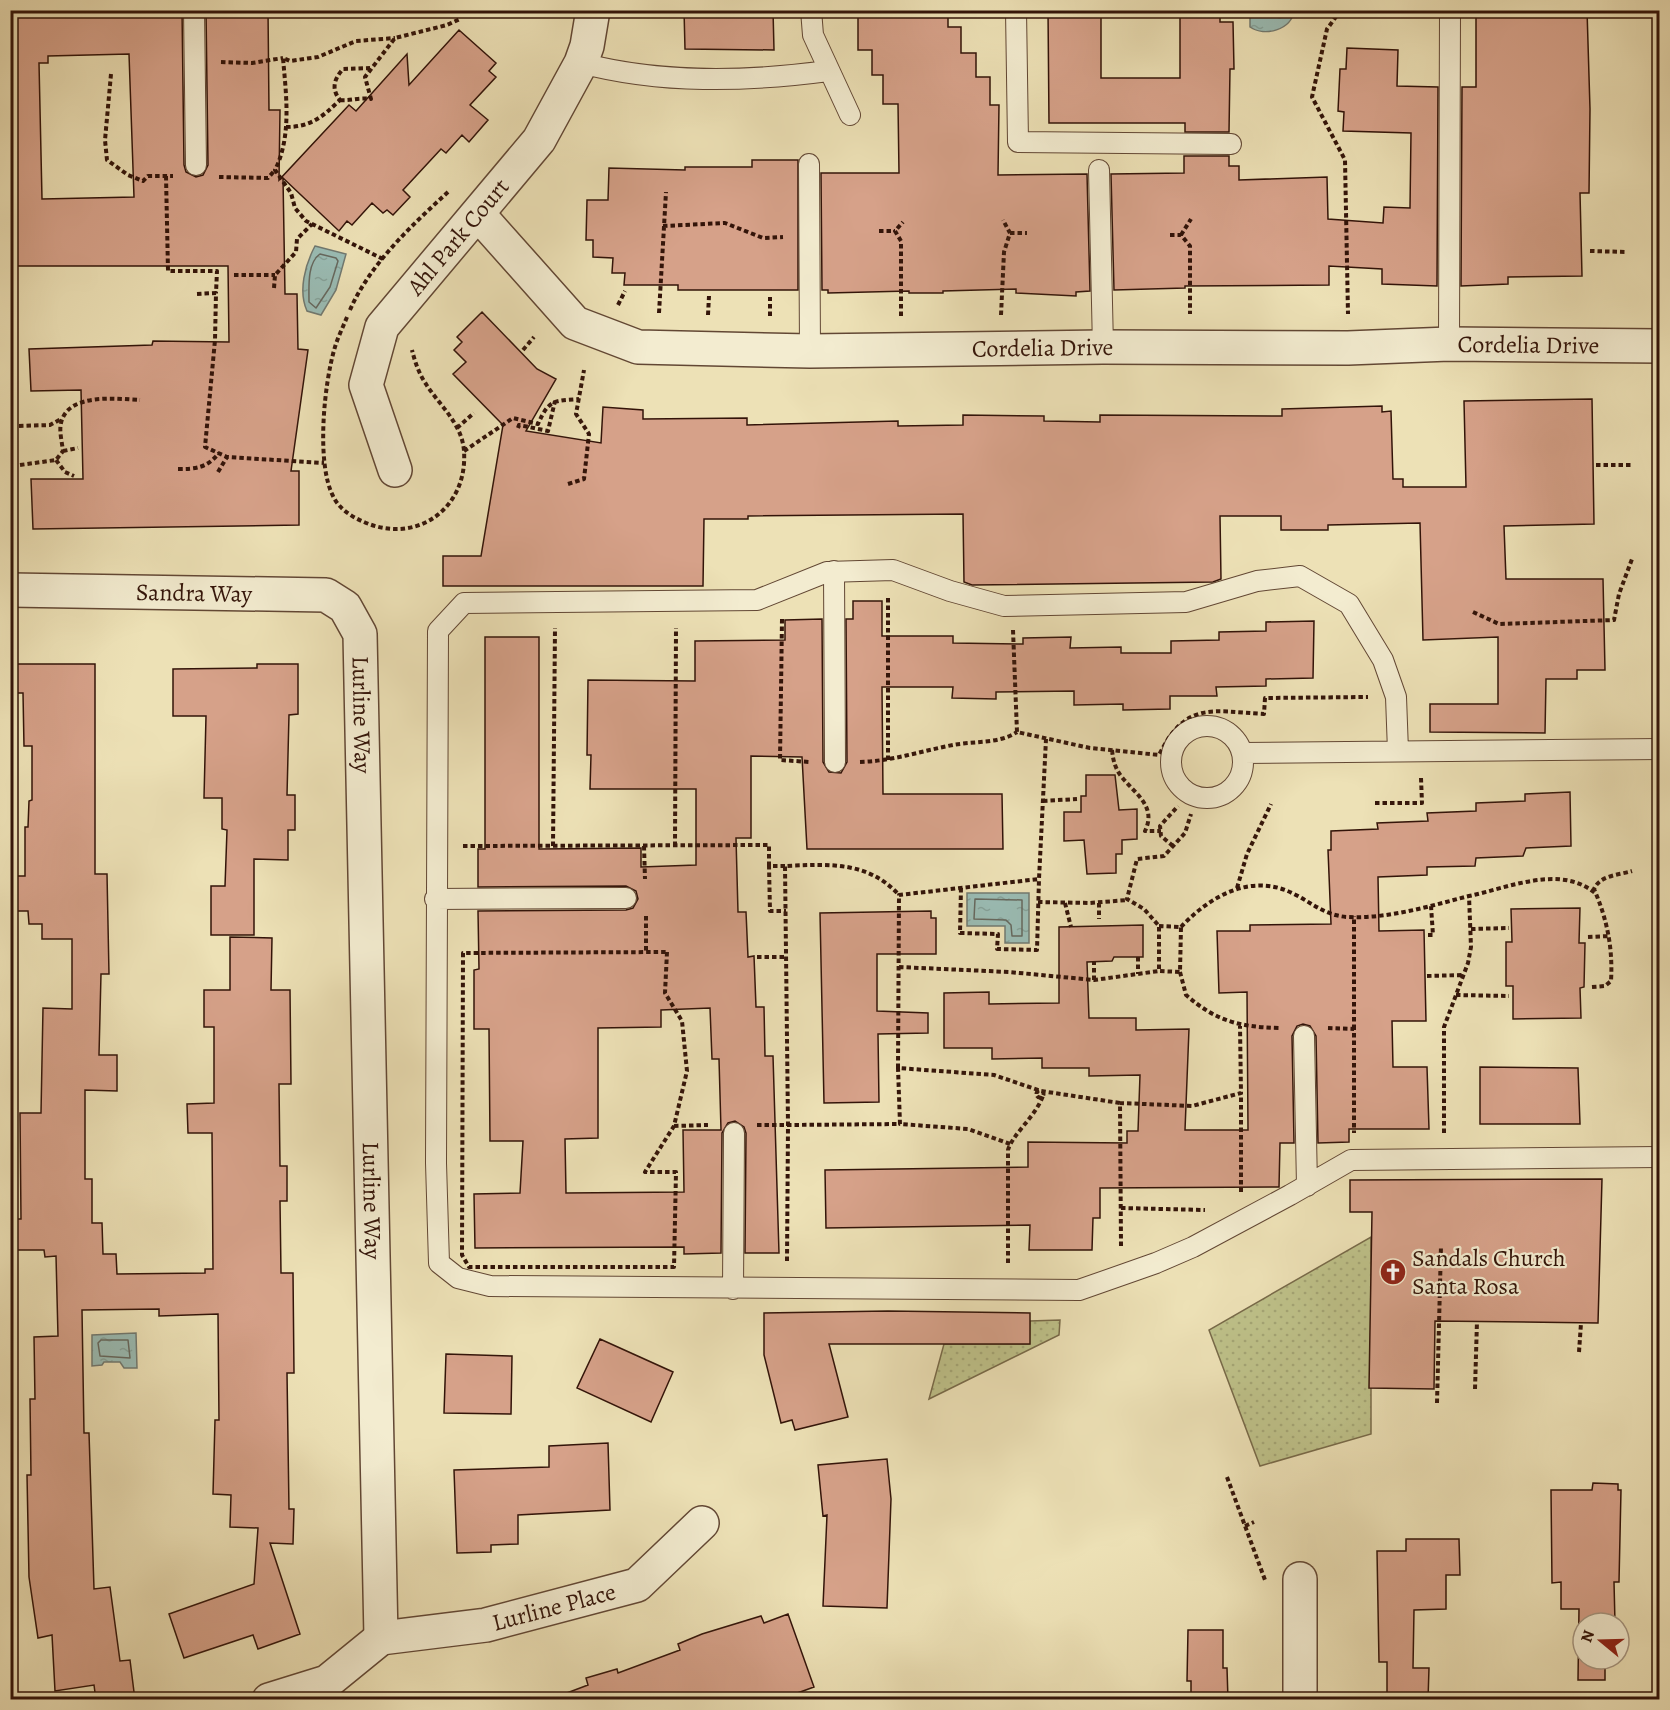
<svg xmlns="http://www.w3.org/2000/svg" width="1670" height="1710" viewBox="0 0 1670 1710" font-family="Alegreya,serif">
  <defs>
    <pattern id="park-dots" width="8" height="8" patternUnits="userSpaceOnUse" patternTransform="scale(1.5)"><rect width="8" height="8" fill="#bec189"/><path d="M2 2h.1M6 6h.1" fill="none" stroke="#a4a575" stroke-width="1.8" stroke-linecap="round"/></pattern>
    <pattern id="water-ripples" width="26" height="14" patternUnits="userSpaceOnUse" patternTransform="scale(1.5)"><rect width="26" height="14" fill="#9abcb4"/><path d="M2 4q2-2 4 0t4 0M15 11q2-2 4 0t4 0" fill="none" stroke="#85a199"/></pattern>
  </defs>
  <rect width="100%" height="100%" fill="#ede1b6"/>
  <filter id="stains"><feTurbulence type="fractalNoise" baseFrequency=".00333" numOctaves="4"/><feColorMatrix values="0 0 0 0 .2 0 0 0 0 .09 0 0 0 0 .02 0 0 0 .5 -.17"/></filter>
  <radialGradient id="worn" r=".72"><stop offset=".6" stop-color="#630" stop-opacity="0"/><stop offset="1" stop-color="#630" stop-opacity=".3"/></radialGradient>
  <path fill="url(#park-dots)" stroke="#786a49" stroke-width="1.5" d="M 1371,1237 L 1371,1434 L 1260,1466 L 1209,1330 Z
    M 1060,1320 L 1059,1335 L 929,1399 L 944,1344 L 1029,1344 L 1030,1321 Z"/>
  <path fill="url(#water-ripples)" stroke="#717970" stroke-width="1.5" d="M 1255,11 L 1255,10 L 1294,11 C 1291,30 1265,37 1250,27 L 1250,16 Z
    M 315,246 L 346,254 L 336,290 L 321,315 L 307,311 C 298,291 305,265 315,246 Z
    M 967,893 L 1029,893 L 1029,943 L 1005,943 L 1005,926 L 967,926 Z
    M 136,1333 L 137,1368 L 124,1368 L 120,1362 L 104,1362 L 102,1365 L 92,1366 L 92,1335 Z"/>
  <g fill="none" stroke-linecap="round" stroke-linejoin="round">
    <path stroke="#66685e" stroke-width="1.5" d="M 320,254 L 336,258 L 338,261 L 330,287 L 316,308 L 309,302 C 309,287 307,263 320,254 Z
      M 975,899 L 1022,900 L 1022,936 L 1012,936 L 1011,925 L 1006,920 L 974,919 Z
      M 101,1340 L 128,1340 L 130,1358 L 100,1356 L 98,1343 Z"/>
  </g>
  <path fill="#d6a189" stroke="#331409" stroke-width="1.5" fill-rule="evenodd" d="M 49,10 L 182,10 L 184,165 L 186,172 L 196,177 L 203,175 L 208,165 L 206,10 L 268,10 L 269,110 L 280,110 L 279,180 L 349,105 L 356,111 L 407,54 L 409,85 L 459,30 L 496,63 L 489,71 L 496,77 L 470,105 L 488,120 L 469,142 L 462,135 L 446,153 L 441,149 L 403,190 L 410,197 L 393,215 L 387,210 L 383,213 L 372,203 L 352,225 L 347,221 L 339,231 L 283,178 L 285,294 L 297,294 L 298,349 L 308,350 L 291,471 L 299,471 L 299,525 L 33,529 L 31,479 L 83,479 L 81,390 L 31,391 L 29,349 L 152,345 L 153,341 L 229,342 L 228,266 L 10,266 L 10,12 ZM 129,54 L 134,197 L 42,199 L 39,63 L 48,63 L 48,56 Z
    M 684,10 L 773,10 L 774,50 L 685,49 Z
    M 858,10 L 948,10 L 948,27 L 961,27 L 961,53 L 976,53 L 976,77 L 990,77 L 990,105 L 999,105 L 998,175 L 1087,174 L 1090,291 L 1076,292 L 1076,296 L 1016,293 L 1016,289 L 943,291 L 943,293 L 909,293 L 909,291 L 828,293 L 828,290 L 822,290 L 821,173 L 899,173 L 898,104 L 883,104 L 883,75 L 872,75 L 872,50 L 858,50 Z
    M 1048,10 L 1101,10 L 1101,78 L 1180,78 L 1180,10 L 1220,10 L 1220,22 L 1233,22 L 1234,69 L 1230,69 L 1229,132 L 1185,132 L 1185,123 L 1049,123 Z
    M 1476,10 L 1587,10 L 1590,109 L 1589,193 L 1580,193 L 1582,276 L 1508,277 L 1508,284 L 1461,286 L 1462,87 L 1476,87 Z
    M 1347,48 L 1398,50 L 1397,86 L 1438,87 L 1437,286 L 1382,284 L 1382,269 L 1329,266 L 1329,285 L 1185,286 L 1185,288 L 1114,290 L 1111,174 L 1184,173 L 1184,156 L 1229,156 L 1229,166 L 1239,166 L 1239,180 L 1327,177 L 1328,219 L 1383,223 L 1384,207 L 1410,208 L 1411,133 L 1343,131 L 1344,112 L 1338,111 L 1340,69 L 1346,69 Z
    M 752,160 L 798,160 L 798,290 L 678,290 L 678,285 L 624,285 L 625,273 L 612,273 L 613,258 L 593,257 L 593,240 L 586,240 L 587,200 L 608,200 L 609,168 L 685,170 L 685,167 L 752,167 Z
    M 482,312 L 537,369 L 556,379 L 526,431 L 601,443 L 603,407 L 643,410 L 643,419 L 747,418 L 747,425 L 898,421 L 898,426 L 963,425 L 963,415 L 1044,416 L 1044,421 L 1100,422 L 1100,415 L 1282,416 L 1282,409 L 1382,406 L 1382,412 L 1391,411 L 1393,479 L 1403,479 L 1403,487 L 1466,487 L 1464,401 L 1592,399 L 1594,524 L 1504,526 L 1506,579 L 1603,579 L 1605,670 L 1577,670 L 1577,679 L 1546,679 L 1545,733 L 1430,732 L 1430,704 L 1498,704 L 1498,637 L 1423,640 L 1420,523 L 1328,525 L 1328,530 L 1281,530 L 1281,516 L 1220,516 L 1221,579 L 1213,582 L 972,585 L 964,582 L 963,514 L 748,516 L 748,519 L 704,519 L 703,586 L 443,586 L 443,556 L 481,556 L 503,425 L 453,374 L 466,362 L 454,350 L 462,342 L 457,337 Z
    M 853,601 L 882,601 L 882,636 L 953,636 L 953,643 L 1023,644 L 1023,638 L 1071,637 L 1070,648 L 1121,647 L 1121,653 L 1171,653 L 1171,641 L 1219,640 L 1219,632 L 1266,631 L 1266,622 L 1314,621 L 1313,678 L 1266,679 L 1266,686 L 1216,687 L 1217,696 L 1170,696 L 1170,709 L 1123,710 L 1123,704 L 1074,705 L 1074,691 L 996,692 L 996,699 L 952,698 L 953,687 L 882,687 L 883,794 L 1002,794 L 1003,849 L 807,849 L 802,757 L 751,756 L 751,838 L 736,838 L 738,912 L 746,912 L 748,957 L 754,956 L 756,1007 L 764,1007 L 765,1056 L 773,1056 L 779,1253 L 745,1253 L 746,1133 L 744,1127 L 735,1121 L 728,1123 L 722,1133 L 721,1253 L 684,1254 L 684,1247 L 475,1248 L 474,1194 L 520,1193 L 523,1141 L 490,1141 L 489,1029 L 474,1029 L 474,970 L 479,969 L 478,911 L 626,910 L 633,908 L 638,899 L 636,891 L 626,886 L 478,887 L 478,849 L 485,849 L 485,637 L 539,637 L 539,849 L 641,848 L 641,867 L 696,865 L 696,789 L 590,789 L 591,755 L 587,755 L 588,680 L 695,681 L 695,641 L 785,640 L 785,620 L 822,619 L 823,762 L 829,772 L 841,773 L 847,762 L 846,619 L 853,619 ZM 710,1008 L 712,1059 L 719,1059 L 721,1130 L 683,1130 L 684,1192 L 566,1193 L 565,1139 L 598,1138 L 598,1028 L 661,1027 L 661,1010 Z
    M 16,664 L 95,664 L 95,874 L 107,874 L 109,974 L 101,974 L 99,1055 L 117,1055 L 117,1091 L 85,1090 L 85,1179 L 92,1179 L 92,1223 L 102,1223 L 103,1254 L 116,1254 L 117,1274 L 205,1273 L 205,1269 L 213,1269 L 212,1133 L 188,1133 L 187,1104 L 214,1103 L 214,1027 L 204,1027 L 204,990 L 230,990 L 230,937 L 272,938 L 271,990 L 290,990 L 291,1084 L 279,1084 L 280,1166 L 287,1166 L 287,1201 L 280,1201 L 281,1273 L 293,1273 L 294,1373 L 287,1373 L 289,1509 L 294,1509 L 293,1544 L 270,1543 L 300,1634 L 258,1649 L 253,1635 L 184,1658 L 169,1614 L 254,1584 L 258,1528 L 230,1527 L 231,1495 L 213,1494 L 215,1420 L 219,1420 L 218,1314 L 159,1316 L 159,1309 L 82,1310 L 84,1433 L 89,1433 L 94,1589 L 110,1587 L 120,1661 L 130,1660 L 135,1700 L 96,1700 L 94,1685 L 55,1691 L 52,1635 L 38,1638 L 29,1577 L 27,1475 L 31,1475 L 30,1399 L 35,1399 L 34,1337 L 58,1336 L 56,1256 L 45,1257 L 44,1250 L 16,1250 L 16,1219 L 21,1219 L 20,1113 L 41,1113 L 43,1008 L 72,1009 L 72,939 L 42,939 L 42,924 L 29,924 L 28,911 L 10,911 L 10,876 L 25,876 L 25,827 L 28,827 L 29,801 L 32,800 L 32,746 L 24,746 L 23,693 L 15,693 Z
    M 257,664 L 298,664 L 298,714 L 289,715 L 287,795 L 295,795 L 295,830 L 288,830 L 288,860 L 254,859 L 254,935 L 211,935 L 211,886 L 225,886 L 227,830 L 222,829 L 222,798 L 204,798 L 206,716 L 173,716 L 173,669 L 257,668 Z
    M 1086,775 L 1115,775 L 1119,810 L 1137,809 L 1137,839 L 1122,840 L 1122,854 L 1116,854 L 1116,873 L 1087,874 L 1084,840 L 1064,841 L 1064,812 L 1081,812 L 1081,796 L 1086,796 Z
    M 1570,792 L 1571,846 L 1526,848 L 1523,856 L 1476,858 L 1475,866 L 1427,867 L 1427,875 L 1378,877 L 1379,931 L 1424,930 L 1426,1021 L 1392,1021 L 1393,1067 L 1427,1067 L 1429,1129 L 1349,1129 L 1349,1142 L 1318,1143 L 1316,1036 L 1310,1026 L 1303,1024 L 1297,1026 L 1292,1036 L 1294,1143 L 1280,1143 L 1279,1187 L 1100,1188 L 1100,1218 L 1093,1218 L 1092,1250 L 1029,1250 L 1030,1225 L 826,1228 L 825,1170 L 1028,1167 L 1028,1142 L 1127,1143 L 1127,1131 L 1138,1131 L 1140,1075 L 1089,1076 L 1089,1068 L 1042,1068 L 1042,1058 L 992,1059 L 992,1048 L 944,1048 L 944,993 L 989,992 L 989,1004 L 1059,1003 L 1059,927 L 1143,925 L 1143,957 L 1114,957 L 1112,961 L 1087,962 L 1089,1018 L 1136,1018 L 1136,1030 L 1189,1029 L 1185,1130 L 1248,1130 L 1247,992 L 1219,993 L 1217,931 L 1250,931 L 1250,925 L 1331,924 L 1328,850 L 1331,850 L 1331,831 L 1378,829 L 1377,823 L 1428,821 L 1427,813 L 1476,811 L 1476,803 L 1525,801 L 1525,794 Z
    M 1580,908 L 1579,943 L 1585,943 L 1584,987 L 1580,988 L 1581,1018 L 1513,1019 L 1513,986 L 1506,986 L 1506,942 L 1512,942 L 1511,909 Z
    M 931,911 L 931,918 L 936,918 L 936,954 L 877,954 L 877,1011 L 928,1013 L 928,1033 L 878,1034 L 879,1102 L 824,1103 L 820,913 Z
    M 1480,1067 L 1578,1068 L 1580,1124 L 1480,1124 Z
    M 1602,1179 L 1598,1323 L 1435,1321 L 1434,1389 L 1369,1388 L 1372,1212 L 1350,1212 L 1350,1180 Z
    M 888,1311 L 1030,1313 L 1030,1344 L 829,1344 L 848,1417 L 795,1430 L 792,1420 L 781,1423 L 764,1355 L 764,1313 Z
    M 600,1339 L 673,1372 L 651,1422 L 577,1388 Z
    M 446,1354 L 512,1356 L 511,1414 L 444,1413 Z
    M 608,1443 L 610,1510 L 518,1515 L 518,1544 L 491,1545 L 491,1552 L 457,1553 L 454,1470 L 549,1467 L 549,1446 Z
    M 887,1459 L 891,1499 L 887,1608 L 823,1606 L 827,1515 L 823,1516 L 818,1465 Z
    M 1593,1483 L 1618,1484 L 1618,1490 L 1621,1490 L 1619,1582 L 1614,1582 L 1615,1623 L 1583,1623 L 1583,1659 L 1605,1659 L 1605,1680 L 1578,1680 L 1579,1609 L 1561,1609 L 1561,1582 L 1552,1583 L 1551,1490 L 1592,1490 Z
    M 1406,1539 L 1459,1539 L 1460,1575 L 1446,1575 L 1446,1609 L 1414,1610 L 1413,1668 L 1429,1668 L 1428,1700 L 1387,1700 L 1387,1662 L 1379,1662 L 1377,1551 L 1406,1551 Z
    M 788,1614 L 814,1687 L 778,1700 L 556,1700 L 556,1697 L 588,1685 L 586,1678 L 617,1669 L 618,1673 L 680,1650 L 678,1644 L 702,1634 L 761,1616 L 764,1623 Z
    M 1188,1630 L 1223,1630 L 1223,1668 L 1227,1668 L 1228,1700 L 1191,1700 L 1191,1681 L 1187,1681 Z"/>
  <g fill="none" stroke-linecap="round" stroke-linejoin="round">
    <defs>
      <path id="lane" d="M 194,10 L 196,165
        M 811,10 L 813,35 L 850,115
        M 1016,10 L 1018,142 L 1231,144
        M 581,63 C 661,84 745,82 828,71
        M 809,164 L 810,351
        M 1099,170 L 1103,347
        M 1449,344 L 1450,10
        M 834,571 L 835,762
        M1171 762a36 36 0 1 1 72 0a36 36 0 1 1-72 0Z
        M 1398,751 L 1396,697 L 1383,660 L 1349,604 L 1300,576 L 1257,581 L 1186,602 L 1004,606 L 950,591 L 893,570 L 827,572 L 757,600 L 464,603 L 438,631 L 436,1163 L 439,1263 L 458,1278 L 490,1286 L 1079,1290 L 1156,1263 L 1193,1247 L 1290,1195 L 1351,1160 L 1660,1157
        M 1243,753 L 1660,749
        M 435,899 L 626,898
        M 1304,1036 L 1307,1186
        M 733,1289 L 734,1133"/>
      <g id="street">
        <path id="s1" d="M 478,214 L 575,323 L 638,347 L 810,351 L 1103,347 L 1348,348 L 1449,344 L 1660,346"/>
        <path id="s2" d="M 395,470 L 366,385 L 382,327 L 539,140 L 581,63 L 587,46 L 593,10"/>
        <path id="s3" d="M 10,590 L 326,595 L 345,607 L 360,634 L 381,1638"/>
        <path id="s4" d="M 381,1638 L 486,1625 L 637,1585 L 702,1523"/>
        <path d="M 269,1700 L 327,1682 L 381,1638"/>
        <path d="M 1300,1700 L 1300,1579"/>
      </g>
    </defs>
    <use href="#lane" stroke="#624734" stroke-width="22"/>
    <use href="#street" stroke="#624734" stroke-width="36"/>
    <path stroke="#331409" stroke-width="4" stroke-dasharray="4.5 3" stroke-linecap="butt" d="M 1341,10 L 1327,29 L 1312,97 L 1345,160 L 1348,314
      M 14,12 L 14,10
      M 221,62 L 252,63 L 283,58
      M 111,74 L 105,140 L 107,160 L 128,175 L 143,181 L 148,176 L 173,176
      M 340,100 C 351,101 359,97 371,99 L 365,77 L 395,38 L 447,25 L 460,19
      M 286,127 C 311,127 322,117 340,100 C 331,89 334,79 343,69 L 370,68
      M 166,176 L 168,271 L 217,271 L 216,293
      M 219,177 L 268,178 L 275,170
      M 663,226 L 725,223 L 763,238 L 783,237
      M 879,231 L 895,231
      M 1010,233 L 1027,233
      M 1170,235 L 1181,235 L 1190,246 L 1190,314
      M 1181,235 L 1191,219
      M 1590,251 L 1627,252
      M 383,259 L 306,221 L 295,208 L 291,193 L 275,170 C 292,136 286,94 283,58 L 290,61 L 318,57 L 356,41 L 395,38
      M 234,275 L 275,275
      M 274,288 L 275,275 L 296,252 L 297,239 L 312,224
      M 197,294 L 216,293 L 215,340 L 205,447 L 227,457 L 324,463
      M 618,305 L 625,291
      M 350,310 C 370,264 411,226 448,192
      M 659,313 L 666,192
      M 708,315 L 709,296
      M 1001,315 L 1004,252 L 1010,233 L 1003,220
      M 770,316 L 770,297
      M 901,316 L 901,241 L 895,231 L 903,222
      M 347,317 C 343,327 338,337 335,347 C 324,383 316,463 333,496 C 339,509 352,517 364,522 C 416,545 468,509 464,451 C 462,423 439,405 426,384 C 419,374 415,362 412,350
      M 523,350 L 534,337
      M 19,426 L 50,425 L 61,419
      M 457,428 L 474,413
      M 518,428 L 519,425 L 548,431 L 555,401
      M 63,451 L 78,448
      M 464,451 L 513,418 L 538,424 C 549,399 554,401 579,399
      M 56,460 L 65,472 L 74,476
      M 20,465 L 56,460 L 63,451 C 62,442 59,431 61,423 C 68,392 118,399 140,400
      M 1596,465 L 1632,465
      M 178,469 C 196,469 207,468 219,453
      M 218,472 L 227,457
      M 568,484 L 584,479 L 589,434 L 576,414 L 584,370
      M 1473,612 L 1499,624 L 1614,620 L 1619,594 L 1632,559
      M 782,619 L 780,760 L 810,762
      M 1013,630 L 1017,732 L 1090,748 L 1159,755 C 1186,701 1211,711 1264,714 L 1265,698 L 1368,697
      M 1112,750 C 1113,760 1115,768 1121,776 C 1135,794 1157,806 1145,831 L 1161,831
      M 888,760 L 888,595
      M 860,762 C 893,761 921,751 953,745 C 974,741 999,744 1017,732
      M 1043,801 L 1077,799
      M 1375,803 L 1422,803 L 1421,778
      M 463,846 L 769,845 L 769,866
      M 553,846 L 555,628
      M 644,846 L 645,879
      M 675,846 L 676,628
      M 1173,846 L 1161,836 L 1160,826 L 1178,806
      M 785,866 L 769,866 L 770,911 L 786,911
      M 961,888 L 960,933 L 998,934 L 997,949 L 1037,950 L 1039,879
      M 1237,888 L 1247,854 L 1271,804
      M 1038,902 L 1090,903 L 1127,900
      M 1065,903 L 1071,927
      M 1099,903 L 1099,919
      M 646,916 L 646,952
      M 1159,926 L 1181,927 L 1180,972 L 1159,971 L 1159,926 L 1144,909 L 1127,899 L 1137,859 L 1164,856 L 1185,833 L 1191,814
      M 1181,927 C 1210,896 1252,872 1294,894 C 1312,903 1326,916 1348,917 C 1388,919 1430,906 1469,896
      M 1471,929 L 1509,928
      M 1428,935 L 1433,935 L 1431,906
      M 1588,937 L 1609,936
      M 667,952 L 665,993 L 682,1021 L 687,1071 L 674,1126 L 645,1172 L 676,1172 L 674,1267 L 469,1267 L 462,1255 L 463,953 Z
      M 757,957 L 786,957
      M 1138,957 L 1138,974
      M 899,967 L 1009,972 L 1094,980 L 1159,971
      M 1180,972 L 1186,995 C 1216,1021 1239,1027 1279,1028
      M 1427,976 L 1463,975
      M 1094,980 L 1094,961
      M 1592,987 L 1605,986 L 1611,981 C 1613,948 1607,919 1594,889 C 1600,875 1619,875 1632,871
      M 1456,995 L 1509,996
      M 1328,1028 L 1354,1029 L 1354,1133
      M 1354,1029 L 1354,916
      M 898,1068 L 899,895 L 1039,879 L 1046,739
      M1036.5 1094a3.5 3.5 0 1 1 7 0a3.5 3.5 0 1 1-7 0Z
      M 757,1125 L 788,1125 L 785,866 C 829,864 868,861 899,895
      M 674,1126 L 708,1125
      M 1444,1133 L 1444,1027 L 1468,963 L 1471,947 L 1469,896 C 1508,888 1560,864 1595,893
      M 1010,1144 L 968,1129 L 900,1124 L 898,1068 L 994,1075 L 1041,1091 L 1120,1103
      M 1241,1192 L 1241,1093
      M 1121,1208 L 1205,1210
      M 1121,1246 L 1120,1103 L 1192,1106 L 1241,1093 L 1240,1026
      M 787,1261 L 788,1125 L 900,1124
      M 1008,1263 L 1008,1150 C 1012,1135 1035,1117 1043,1096
      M 1579,1352 L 1581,1323
      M 1475,1389 L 1477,1321
      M 1437,1403 L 1441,1246
      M 1227,1477 L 1265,1580
      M 1245,1526 L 1254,1522"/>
    <use href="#lane" stroke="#f3ecd0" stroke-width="20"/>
    <use href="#street" stroke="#f3ecd0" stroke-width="33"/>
  </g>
  <defs>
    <symbol id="church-disc" viewBox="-11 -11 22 22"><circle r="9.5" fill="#8f2418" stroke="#f3ecd0"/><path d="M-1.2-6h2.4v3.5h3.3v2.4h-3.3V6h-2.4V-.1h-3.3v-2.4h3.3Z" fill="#fff"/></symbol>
  </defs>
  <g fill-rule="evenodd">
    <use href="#church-disc" x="1378" y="1257" width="30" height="30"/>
  </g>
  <g text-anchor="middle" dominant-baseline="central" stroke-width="4.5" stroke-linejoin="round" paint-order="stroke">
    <g font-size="24" fill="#331409" stroke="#f3ecd0">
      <text stroke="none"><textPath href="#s2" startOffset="268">Ahl Park Court</textPath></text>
      <text stroke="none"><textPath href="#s1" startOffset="1104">Cordelia Drive</textPath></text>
      <text stroke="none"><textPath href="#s1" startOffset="618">Cordelia Drive</textPath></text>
      <text stroke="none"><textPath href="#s3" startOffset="184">Sandra Way</textPath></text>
      <text stroke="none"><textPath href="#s3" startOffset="450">Lurline Way</textPath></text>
      <text stroke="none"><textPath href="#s3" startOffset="936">Lurline Way</textPath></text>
      <text stroke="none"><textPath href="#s4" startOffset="176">Lurline Place</textPath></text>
    </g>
    <g font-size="24" fill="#331409" stroke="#f3ecd0" text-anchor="start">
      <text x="1412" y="1258">Sandals Church<tspan x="1412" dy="28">Santa Rosa</tspan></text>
    </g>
  </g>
  <rect width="1670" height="1710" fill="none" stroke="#ede1b6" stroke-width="36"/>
  <rect x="12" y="12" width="1646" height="1686" fill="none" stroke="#331409" stroke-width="3"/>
  <rect x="18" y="18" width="1634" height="1674" fill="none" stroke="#331409" stroke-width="1.5"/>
  <g transform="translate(1601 1641) rotate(289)"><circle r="28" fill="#f3ecd0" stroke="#a69680" stroke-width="1.5"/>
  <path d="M0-4.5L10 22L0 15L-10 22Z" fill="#8f2418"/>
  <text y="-9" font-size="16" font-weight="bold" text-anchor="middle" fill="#331409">N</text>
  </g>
  <rect width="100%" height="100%" filter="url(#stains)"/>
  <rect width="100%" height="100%" fill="url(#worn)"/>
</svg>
